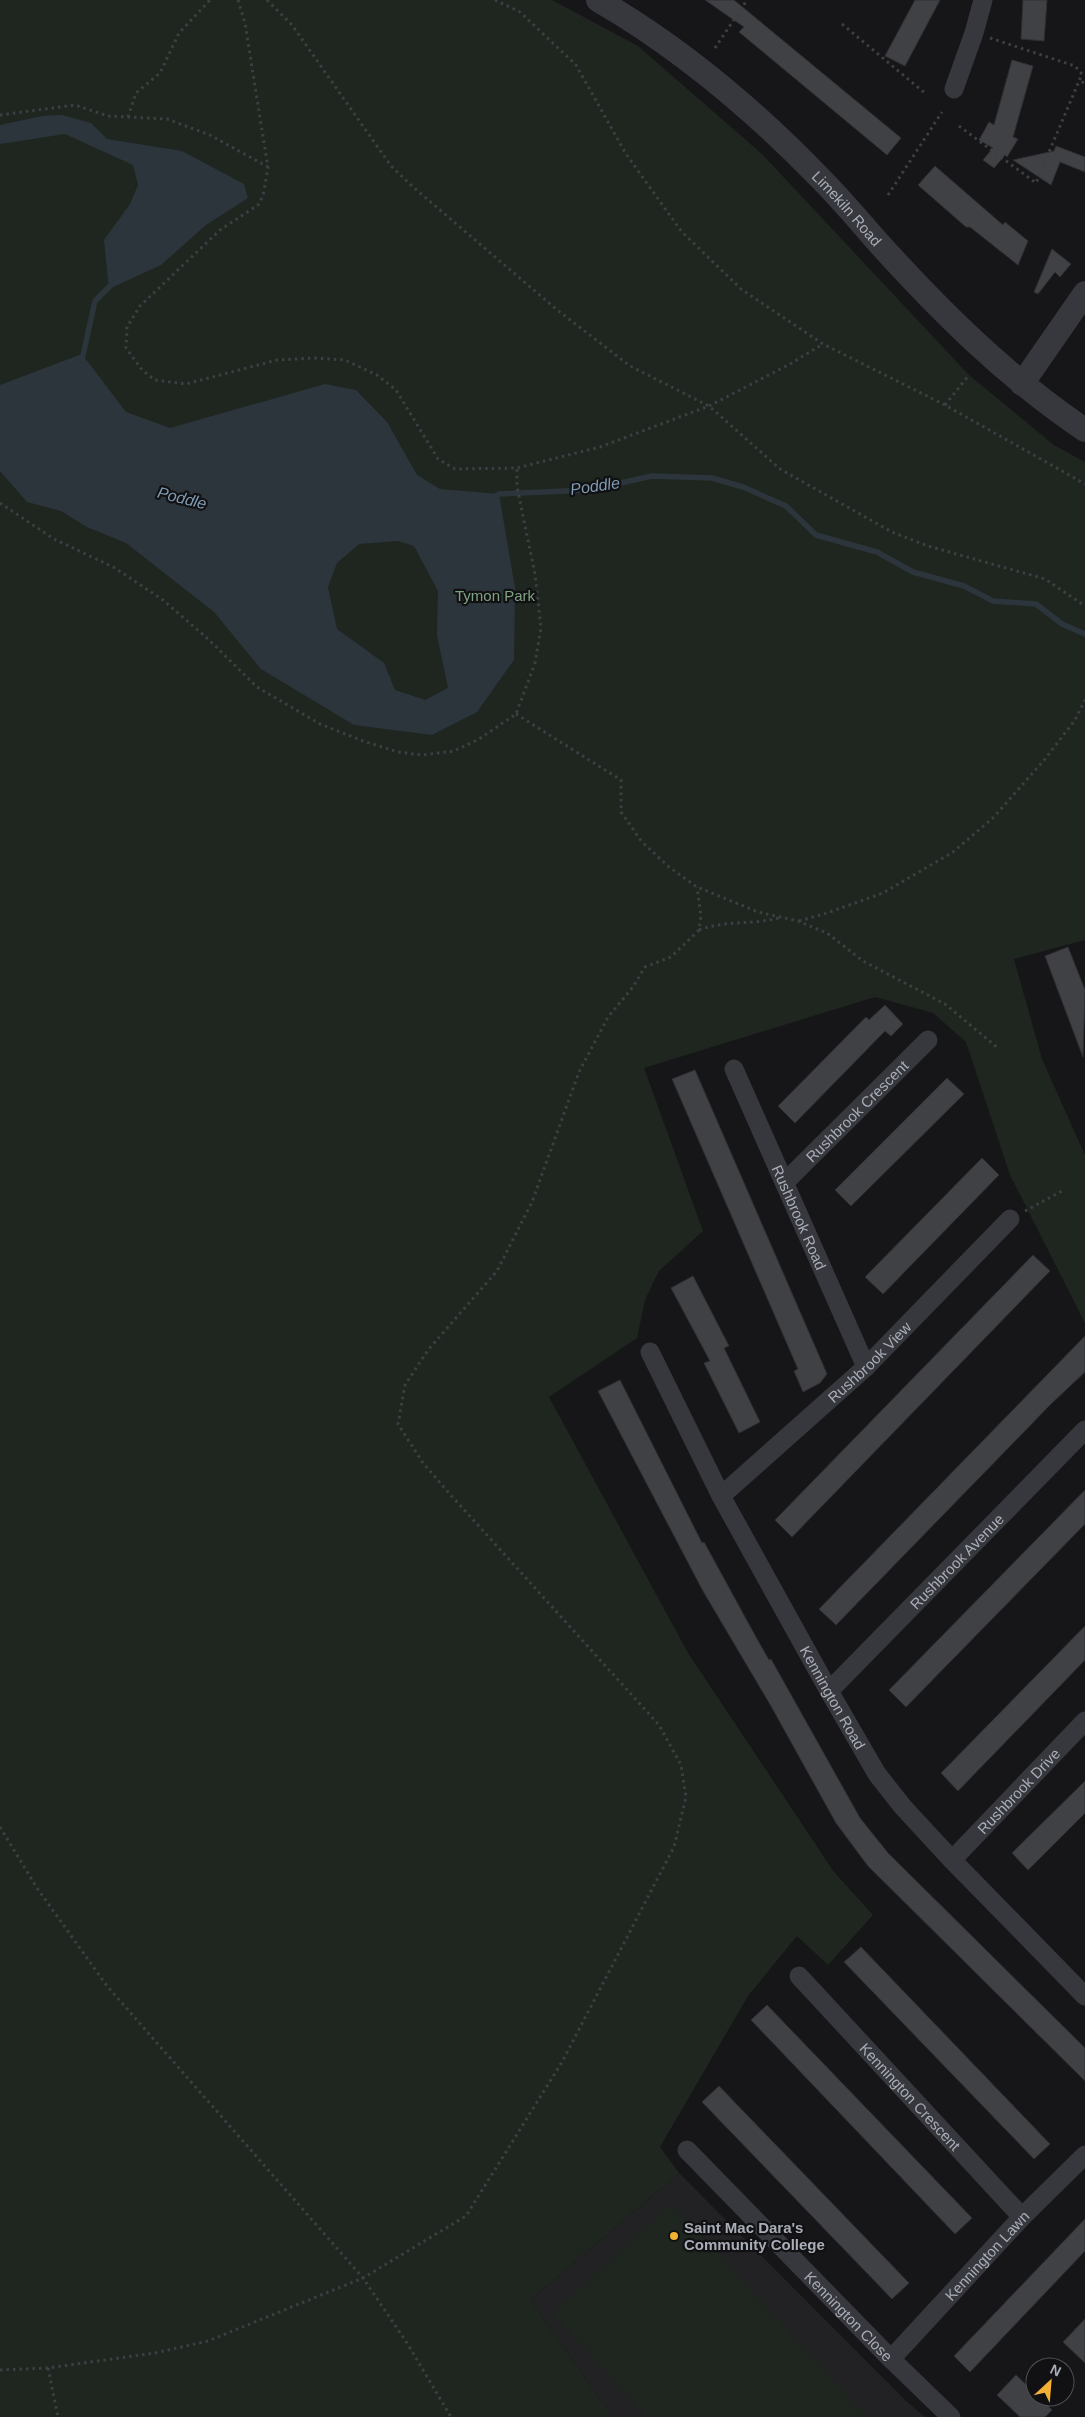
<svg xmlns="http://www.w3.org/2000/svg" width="1085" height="2417" viewBox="0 0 1085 2417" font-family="Helvetica,sans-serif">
  <rect width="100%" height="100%" fill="#161618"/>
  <path fill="#222225" d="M 679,2173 L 906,2401 L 925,2417 L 613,2417 L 530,2300 Z"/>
  <path fill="#1e261f" d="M 0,0 L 552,0 L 638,46 L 762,154 L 969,375 L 1054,445 L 1085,462 L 1085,940 L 1014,959 L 1042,1059 L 1085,1155 L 1085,1323 L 1010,1175 L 966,1042 L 933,1013 L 875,997 L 644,1068 L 703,1231 L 659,1271 L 645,1300 L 637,1338 L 549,1397 L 688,1653 L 834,1872 L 873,1915 L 828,1965 L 797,1936 L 748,1996 L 660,2147 L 679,2173 L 530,2300 L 613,2417 L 0,2417 Z
    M 672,2204 L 867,2417 L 647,2417 L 552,2313 Z"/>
  <path fill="#2c353c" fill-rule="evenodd" d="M 62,115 L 91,123 L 107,139 L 182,151 L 244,184 L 248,198 L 206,225 L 161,265 L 109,289 L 104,240 L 130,204 L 138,185 L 133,165 L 65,134 L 0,144 L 0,125 L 42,116 Z
    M 82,354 L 126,412 L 170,428 L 325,384 L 356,390 L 387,422 L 417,475 L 440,489 L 499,494 L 515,588 L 514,660 L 477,712 L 432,735 L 354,725 L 261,669 L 214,612 L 126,543 L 87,527 L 61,511 L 27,502 L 0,471 L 0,385 ZM 398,541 L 414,546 L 438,591 L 437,635 L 448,688 L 425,700 L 395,690 L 384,663 L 337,629 L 328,587 L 337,563 L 359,544 Z"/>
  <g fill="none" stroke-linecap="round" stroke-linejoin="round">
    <path stroke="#2c353c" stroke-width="5.5" d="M 82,360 L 95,301 L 113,283
      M 494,497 L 499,494 L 589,490 L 652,476 L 712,478 L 743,487 L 786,506 L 816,535 L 877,552 L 913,572 L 964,586 L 993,601 L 1036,604 L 1062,624 L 1085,634"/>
  </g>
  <path fill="#404145" stroke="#303034" d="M 705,0 L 734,0 L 901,138 L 887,155 L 739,32 L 744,27 Z
    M 915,0 L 940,0 L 905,66 L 885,56 Z
    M 1023,0 L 1047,0 L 1044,41 L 1021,39 Z
    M 1012,60 L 1033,66 L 1013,137 L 1018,139 L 1007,157 L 1005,155 L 994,168 L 983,160 L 993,148 L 979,140 L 989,122 L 994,125 Z
    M 1056,146 L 1085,157 L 1085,172 L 1060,162 L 1051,185 L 1013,160 L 1054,151 Z
    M 935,166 L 1003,225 L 1005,222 L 1028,241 L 1018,265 L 970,227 L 966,227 L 918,185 Z
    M 1052,249 L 1071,264 L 1060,277 L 1055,272 L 1038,294 L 1034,292 Z
    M 1068,947 L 1085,990 L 1083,1057 L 1045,956 Z
    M 885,1005 L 903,1024 L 891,1036 L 885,1031 L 795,1123 L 778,1106 L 866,1017 L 869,1020 Z
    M 695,1070 L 827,1374 L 820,1383 L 803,1392 L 794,1371 L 798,1369 L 672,1079 Z
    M 947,1078 L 964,1094 L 851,1206 L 835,1190 Z
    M 982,1158 L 999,1175 L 883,1294 L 865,1277 Z
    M 1033,1255 L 1050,1271 L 792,1537 L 775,1520 Z
    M 693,1276 L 729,1346 L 724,1348 L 760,1422 L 739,1433 L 704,1363 L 710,1361 L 671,1288 Z
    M 1085,1336 L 1085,1372 L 1051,1404 L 836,1625 L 819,1609 Z
    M 620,1380 L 702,1543 L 704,1542 L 757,1639 L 769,1660 L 771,1659 L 860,1818 L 888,1853 L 1085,2048 L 1085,2081 L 868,1866 L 836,1823 L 771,1706 L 703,1591 L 598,1391 Z
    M 1085,1490 L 1085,1524 L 906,1707 L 889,1690 Z
    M 1085,1626 L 1085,1660 L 958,1791 L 941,1773 Z
    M 1085,1781 L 1085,1813 L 1028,1870 L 1012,1853 Z
    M 861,1947 L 1050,2144 L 1034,2159 L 844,1962 Z
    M 767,2005 L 972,2218 L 955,2234 L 751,2020 Z
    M 719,2086 L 909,2283 L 892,2299 L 702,2102 Z
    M 1085,2219 L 1085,2251 L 970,2372 L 954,2356 Z
    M 1085,2319 L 1085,2363 L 1063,2342 Z
    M 1016,2375 L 1035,2393 L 1035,2397 L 1039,2397 L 1052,2410 L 1045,2417 L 1020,2417 L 997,2395 Z"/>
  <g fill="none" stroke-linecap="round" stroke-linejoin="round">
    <path stroke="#3d3f44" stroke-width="3" stroke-dasharray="2.5 4" stroke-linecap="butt" d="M 238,0 L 245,23 L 268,168 L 263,196 L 258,205 L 220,230 L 140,306 L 127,327 L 126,348 L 142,370 L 155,380 L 186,384 L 277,360 L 314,358 L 345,360 L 377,375 L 396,390 L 438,459 L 455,469 L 517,468 L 600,447 L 709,406 L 790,364 L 823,344
      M 267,0 L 292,25 L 391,166 L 413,187 L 556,309 L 630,366 L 709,406 L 780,469 L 892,532 L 928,546 L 1045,579 L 1085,606
      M 495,0 L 520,12 L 576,65 L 626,154 L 681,231 L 741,289 L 823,344 L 945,405 L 1085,484
      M 842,24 L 926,94
      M 990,38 L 1075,66 L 1082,74 L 1079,81 L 1085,83
      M 715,48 L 747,0
      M 0,115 L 75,105 L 108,116 L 167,119 L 210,135 L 268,167
      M 128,117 L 136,93 L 160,73 L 179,33 L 210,0
      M 959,126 L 1036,183 L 1079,81
      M 888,195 L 942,112
      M 945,405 L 969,375
      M 0,503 L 54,539 L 115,568 L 163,600 L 208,639 L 257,687 L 320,724 L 363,741 L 398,752 L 422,755 L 454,751 L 479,739 L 516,714 L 535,663 L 541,628 L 535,574 L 517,487 L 517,468
      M 516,714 L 621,780 L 621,812 L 642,842 L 669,867 L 697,887 L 758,912 L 798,921 L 827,933 L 863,961 L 945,1004 L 999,1049
      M 799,921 L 827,913 L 883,893 L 953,852 L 994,817 L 1045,759 L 1075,720 L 1085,700
      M 699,930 C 725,920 752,925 779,918
      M 1025,1211 L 1062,1191
      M 0,1827 L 37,1888 L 107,1986 L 363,2278 L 407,2343 L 451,2417
      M 48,2368 L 58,2417
      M 0,2370 L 48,2368 L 155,2353 L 208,2341 L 363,2278 L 466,2216 L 562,2062 L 674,1847 L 686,1797 L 681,1765 L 659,1725 L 448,1492 L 423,1463 L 398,1424 L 405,1385 L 428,1350 L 497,1271 L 532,1202 L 579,1072 L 608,1017 L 633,987 L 645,967 L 671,957 L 699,930 L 701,916 L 697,887"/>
    <g stroke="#37383d" stroke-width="19">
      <path d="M 954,89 L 974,33 L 983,0"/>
      <path id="s1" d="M 734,1069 L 866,1367"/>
      <path id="s2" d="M 785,1182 L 928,1040"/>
      <path id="s3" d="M 650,1352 L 721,1496 L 829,1691 L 877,1774 L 903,1807 L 952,1860 L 1085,1996"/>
      <path id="s4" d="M 721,1496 L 866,1367 L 1010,1219"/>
      <path id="s5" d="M 829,1691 L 1085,1430"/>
      <path id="s6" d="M 952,1860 L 1085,1721"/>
      <path id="s7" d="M 799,1976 L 1022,2217"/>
      <path id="s8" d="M 687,2150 L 891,2359 L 951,2417"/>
      <path id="s9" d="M 891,2359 L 1022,2217 L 1085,2155"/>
    </g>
    <g stroke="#37383d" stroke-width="24">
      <path id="s10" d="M 598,0 C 681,48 753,109 819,177 C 839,197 857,218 875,239 C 938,309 1006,377 1085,430"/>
      <path d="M 1022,384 L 1085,293"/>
    </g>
  </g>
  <circle fill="#f2b134" stroke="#111113" stroke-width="2" cx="674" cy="2236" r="5"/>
  <g text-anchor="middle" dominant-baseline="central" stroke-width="4.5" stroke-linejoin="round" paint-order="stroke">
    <g font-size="15" fill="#a8adb8" stroke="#111113">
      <text stroke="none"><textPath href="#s10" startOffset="326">Limekiln Road</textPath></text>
      <text stroke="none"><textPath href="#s2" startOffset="101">Rushbrook Crescent</textPath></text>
      <text stroke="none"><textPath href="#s1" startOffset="162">Rushbrook Road</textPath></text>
      <text stroke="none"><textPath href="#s4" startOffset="200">Rushbrook View</textPath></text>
      <text stroke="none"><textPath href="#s5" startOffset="182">Rushbrook Avenue</textPath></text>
      <text stroke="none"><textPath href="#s3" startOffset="391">Kennington Road</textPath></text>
      <text stroke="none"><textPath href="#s6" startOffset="96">Rushbrook Drive</textPath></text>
      <text stroke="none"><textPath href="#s7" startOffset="164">Kennington Crescent</textPath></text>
      <text stroke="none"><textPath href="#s9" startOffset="141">Kennington Lawn</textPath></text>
      <text stroke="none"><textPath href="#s8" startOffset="232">Kennington Close</textPath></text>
    </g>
    <g font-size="15" fill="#7fa381" stroke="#111113">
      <text x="495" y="595">Tymon Park</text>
    </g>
    <g font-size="15" font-weight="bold" fill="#a8adb8" stroke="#111113" text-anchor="start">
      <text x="684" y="2227">Saint Mac Dara's<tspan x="684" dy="17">Community College</tspan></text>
    </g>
    <g font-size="16" font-style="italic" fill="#7f9bb3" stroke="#111113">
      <text transform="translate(595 486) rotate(-8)">Poddle</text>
      <text transform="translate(182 498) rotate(14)">Poddle</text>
    </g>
  </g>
  <g transform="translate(1050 2382) rotate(26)"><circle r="24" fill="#111113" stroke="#4d4f55"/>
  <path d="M0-4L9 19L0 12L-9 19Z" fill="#f2b134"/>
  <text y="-8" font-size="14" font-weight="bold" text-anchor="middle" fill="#a8adb8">N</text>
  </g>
</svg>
